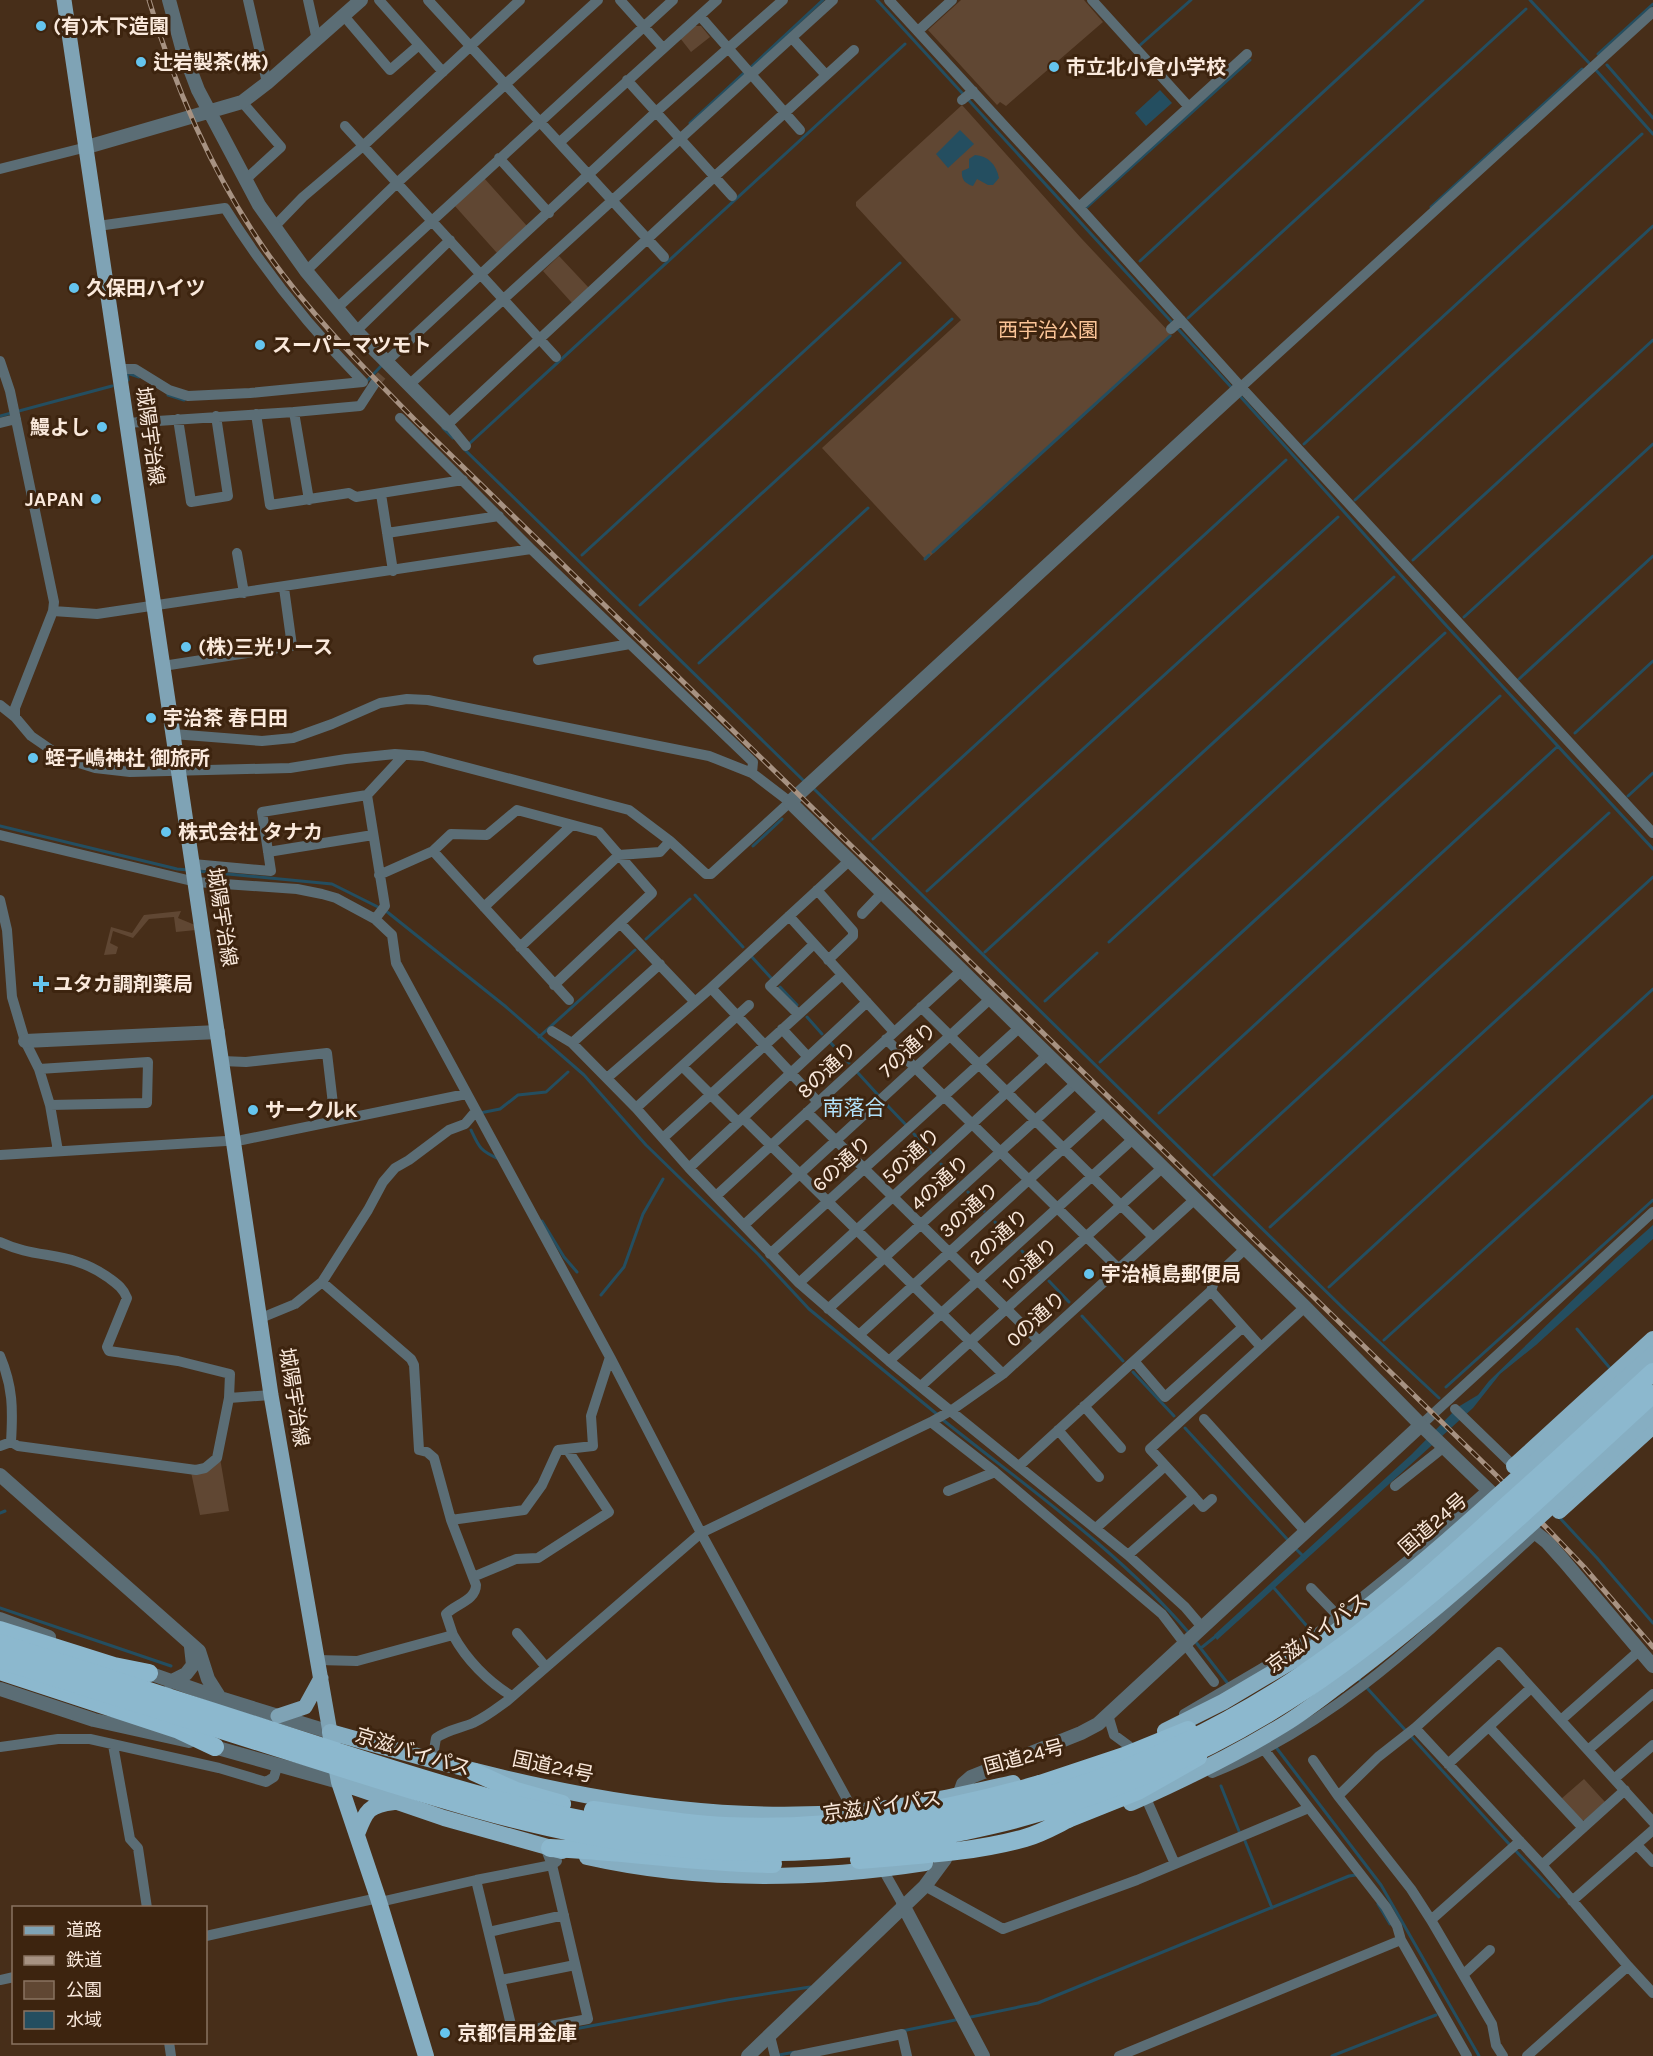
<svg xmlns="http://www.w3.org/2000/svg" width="1653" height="2056" viewBox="0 0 1653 2056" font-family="Karla,'Noto Sans JP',sans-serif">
  <rect width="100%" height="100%" fill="#472e19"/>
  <path fill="#604733" d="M 961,0 L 1084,0 L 1103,22 L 1006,106 L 1000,102 L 997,105 L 928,30 Z
    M 695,26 L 701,26 L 710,37 L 691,52 L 680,38 Z
    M 962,105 L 1081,238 L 1172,335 L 926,560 L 822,448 L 961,320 L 856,206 L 856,202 Z
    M 484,178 L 527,226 L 497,253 L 454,205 Z
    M 559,256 L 589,288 L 572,303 L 543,271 Z
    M 181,911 L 178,918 L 195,925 L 196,930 L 176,932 L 174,917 L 149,919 L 133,938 L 113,931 L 110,943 L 118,947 L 116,954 L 104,955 L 111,927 L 132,933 L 144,915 Z
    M 220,1458 L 229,1511 L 200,1515 L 191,1472 Z
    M 1584,1779 L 1605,1802 L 1585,1820 L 1580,1821 L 1561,1799 Z"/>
  <path fill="#244e60" d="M 1160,90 L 1172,103 L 1146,126 L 1135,113 Z
    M 960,130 L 974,144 L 948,168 L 936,154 Z
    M 975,155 C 988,156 996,164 999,178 L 993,185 L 988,185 L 977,179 L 973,186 C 965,184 961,179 962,171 L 969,168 L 969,159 Z
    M 1653,1225 L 1653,1239 L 1536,1345 L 1500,1374 L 1473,1408 L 1217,1640 L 1214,1635 L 1412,1454 L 1458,1407 L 1478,1395 L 1489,1381 L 1616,1258 Z"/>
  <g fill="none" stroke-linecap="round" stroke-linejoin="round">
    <path stroke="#244e60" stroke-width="3" d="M 877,0 L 1232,388
      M 1530,0 L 1590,64
      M 1139,46 L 1191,0
      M 1598,54 L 1653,4
      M 1607,65 L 1653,118
      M 750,68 L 823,0
      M 1595,69 L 1653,134
      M 690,123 L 745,72
      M 1087,207 L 1250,60
      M 1431,207 L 1582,69
      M 1140,261 L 1423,0
      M 1188,318 L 1526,9
      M 128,380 L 127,373 L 139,377
      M 366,382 L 382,365
      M 168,395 L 184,400
      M 1239,395 L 1444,623 L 1653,849
      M 0,416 L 112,386
      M 443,428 L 453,438
      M 470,443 L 905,44
      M 1304,444 L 1642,134
      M 464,449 L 805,782
      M 1355,500 L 1653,226
      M 933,552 L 1170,336
      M 582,555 L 900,263
      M 925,559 L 929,555
      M 1413,560 L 1653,340
      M 640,605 L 952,319
      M 1464,617 L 1653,444
      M 699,663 L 868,508
      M 1519,679 L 1653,556
      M 1575,733 L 1653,661
      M 813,788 L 1345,1310 L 1439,1398
      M 1628,796 L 1653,773
      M 0,826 L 177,869 L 188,870
      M 873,839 L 1286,460
      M 753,846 L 782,819
      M 197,871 L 332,884 L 380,908
      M 927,891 L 1338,517
      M 695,895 L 743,947
      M 386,911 L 505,1006 L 584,1075 L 646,1145 L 758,1254 L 809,1309 L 938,1415
      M 646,939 L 690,899
      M 1109,942 L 1445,633
      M 985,952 L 1394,577
      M 751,956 L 772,979
      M 780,987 L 797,1005
      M 1045,1001 L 1097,953
      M 807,1017 L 822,1034
      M 539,1037 L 635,950
      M 830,1042 L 849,1063
      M 1100,1062 L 1500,696
      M 858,1073 L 879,1096
      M 886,1104 L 907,1126
      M 480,1113 L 500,1109 L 518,1095 L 546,1092 L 568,1072
      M 1159,1113 L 1558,746
      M 471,1130 C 479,1147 480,1151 499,1159
      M 914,1134 L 931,1153
      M 941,1164 L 957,1181
      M 1214,1175 L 1609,813
      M 968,1192 L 984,1211
      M 542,1221 L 564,1257 L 577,1272
      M 995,1222 L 1011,1240
      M 1270,1227 L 1653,877
      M 1022,1251 L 1039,1270
      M 1049,1281 L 1069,1302
      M 1329,1287 L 1653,989
      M 601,1295 L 624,1267 L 643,1214 L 663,1179
      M 1082,1316 L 1123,1361
      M 1577,1329 L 1609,1367
      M 1384,1340 L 1653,1096
      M 1133,1372 L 1174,1416
      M 1446,1387 L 1653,1200
      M 943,1420 C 1028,1488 1118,1550 1189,1633
      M 1185,1428 L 1287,1539
      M 0,1513 L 5,1511
      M 1559,1517 L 1597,1558 L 1653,1623
      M 1297,1550 L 1304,1557
      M 1274,1588 L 1312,1632
      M 0,1608 L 171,1666
      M 1195,1641 L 1229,1685
      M 1201,1648 L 1216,1636
      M 1357,1677 L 1510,1845
      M 1275,1746 L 1381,1885 L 1479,2056
      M 1221,1786 L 1239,1831
      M 1245,1841 L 1272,1908
      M 1515,1850 L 1559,1897
      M 1378,1904 L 1390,1924
      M 966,2018 L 1038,2003 L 1349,1876 L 1356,1875
      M 902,2031 L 960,2019
      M 517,2040 L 727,2000 L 810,1987
      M 779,2055 L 795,2052
      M 1332,2056 L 1436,2015"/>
    <path stroke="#624a36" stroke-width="10" stroke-dasharray="10 5" stroke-linecap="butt" d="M 375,383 L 383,374"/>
    <path stroke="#5b6d75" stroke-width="10" d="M 248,0 L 267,83
      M 308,0 L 317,40
      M 379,0 L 443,72
      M 428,0 L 664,257
      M 620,0 L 663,48
      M 889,0 L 1079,207 L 1241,387 L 1653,833
      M 1092,0 L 1189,107
      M 344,16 L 390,70 L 419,45
      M 700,16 L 800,130
      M 918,31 L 952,0
      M 792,38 L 826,75
      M 627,80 L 732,196
      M 962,100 L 973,91
      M 242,102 L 281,147 L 245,180
      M 345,126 L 556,357
      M 560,142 L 717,0
      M 499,158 L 549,213
      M 0,169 L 87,147
      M 1079,207 L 1247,54
      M 98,226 L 225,208 C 265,272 310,328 363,382 L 250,393 L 188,396 L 169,390 L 135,369 L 119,369
      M 274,227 L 303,197 L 363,146 L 520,0
      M 306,271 L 397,183 L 598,0
      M 337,308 L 673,0
      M 1171,329 L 1181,320
      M 356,331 L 450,240
      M 0,361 L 10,391 L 54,602 L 53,611 L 15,708 L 15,717 L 31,736 L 63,758 L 95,768 L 130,772 L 290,768 L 346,759 L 395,754 L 423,756 L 629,810 L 670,841 L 706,874 L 711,874 L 790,802 L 752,773 L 709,756 L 428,700 L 407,699 L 380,703 L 332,724 L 293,738 L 262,741 L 173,734
      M 387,361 L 656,112 L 783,0
      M 410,384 L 833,0
      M 1241,387 L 1653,12
      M 294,412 L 309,500
      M 256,414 L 270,505 L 349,493 L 356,497 L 463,480
      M 400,418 L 531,549 L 753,762 L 752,773
      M 178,419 L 191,502 L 228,496 L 216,416
      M 0,423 L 16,419
      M 127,423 L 294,412 L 360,406 L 375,383
      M 466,446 L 448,424 L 713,178 L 854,50
      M 381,494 L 393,571
      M 387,533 L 499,516
      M 237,553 L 244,593
      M 53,611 L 97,614 L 531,549
      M 538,660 L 630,644
      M 163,666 L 292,646 L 284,588
      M 0,705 L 15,717
      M 404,755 L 367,795 L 385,906 L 375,919 L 392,935 L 396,963 L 611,1359 L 701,1533 L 854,1812
      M 0,835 L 196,882 L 297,889 L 322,894 L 336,898 L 375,919
      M 433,851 L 569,1000
      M 268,852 L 373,835
      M 193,864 L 271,871 L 262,812 L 367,795
      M 379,875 L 433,851 L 451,834 L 487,835 L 517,810 L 599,832 L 652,893 L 554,985
      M 817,890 L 853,931 L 853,936 L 828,960
      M 0,900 L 7,930 L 12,997 L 25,1041 L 39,1069 L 50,1105 L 58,1151
      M 484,907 L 572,825
      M 862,914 L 882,893
      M 789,916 L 894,1032
      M 620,923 L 694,1001
      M 520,947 L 619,855 L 660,852 L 670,841
      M 711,988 L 818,1102
      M 921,1007 L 1153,1237
      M 798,1014 L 770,986 L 814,944
      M 782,1029 L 808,1057
      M 552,1031 L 572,1043 L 636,1108 L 689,1168 L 799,1283 L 889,1361 L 1128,1555 L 1185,1607 L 1202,1627
      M 886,1039 L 1118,1268
      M 572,1043 L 660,964
      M 222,1061 L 246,1062 L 327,1053 L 335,1121
      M 682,1066 L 738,1122
      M 39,1069 L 148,1062 L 147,1103 L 50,1105
      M 607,1078 L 711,988 L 849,861
      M 636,1108 L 749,1005
      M 807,1112 L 1039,1341
      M 743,1118 L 1003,1374
      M 663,1138 L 842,975
      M 0,1155 L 242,1140 L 466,1094
      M 689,1168 L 867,1002
      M 716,1196 L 961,971
      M 744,1225 L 990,999
      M 0,1242 C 38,1260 71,1250 109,1278 C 117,1284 123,1288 127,1298 L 107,1347 L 109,1351 L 178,1361 L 230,1374 L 229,1398 L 217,1458 L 205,1468 L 196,1470 L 18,1446 L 11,1442 L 0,1446
      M 770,1254 L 1019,1028
      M 799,1283 L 1047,1055
      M 1211,1291 L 1243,1327 L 1165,1397 L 1134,1361 L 1211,1291 L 1216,1276 L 1245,1249
      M 828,1309 L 1076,1083
      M 261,1318 L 295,1304 L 322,1282 L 368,1210 L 383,1182 L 395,1168 L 409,1160 L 449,1130 L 465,1124 L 476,1111
      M 1243,1327 L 1261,1347
      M 859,1335 L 1104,1111
      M 0,1356 C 13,1387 13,1409 11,1442
      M 889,1361 L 1133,1139
      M 921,1386 L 1162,1168
      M 229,1398 L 271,1395
      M 1084,1406 L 1121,1448
      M 1455,1409 L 1517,1469
      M 1204,1419 L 1305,1531
      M 931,1422 L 995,1472 L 1162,1614 L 1214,1682
      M 1421,1425 L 1653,1212
      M 1058,1430 L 1099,1477
      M 1019,1466 L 1134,1361
      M 1395,1486 L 1444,1447
      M 948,1491 L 995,1472
      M 1194,1497 L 1203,1507 L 1212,1499
      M 451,1520 L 524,1510 L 542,1485 L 558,1450 L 593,1446 L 591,1416 L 610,1357
      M 1096,1528 L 1164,1467
      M 1128,1555 L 1194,1497 L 1150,1449 L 1305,1307
      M 473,1577 L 516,1559 L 538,1558 L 609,1512 L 567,1449
      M 1311,1588 L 1339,1617
      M 517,1633 L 546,1667
      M 453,1635 C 466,1659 488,1682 512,1696
      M 318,1660 L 357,1661 L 453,1635 L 446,1614 C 456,1604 476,1600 476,1585 L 451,1520 L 434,1458 L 427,1452 L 419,1450 L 414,1365 L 411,1359 L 322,1282
      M 1184,1714 L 1276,1660 L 1323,1629 L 1413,1556 L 1487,1490
      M 1108,1715 L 1114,1735 L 1129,1746
      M 1561,1720 L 1640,1650
      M 1489,1727 L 1583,1828
      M 1415,1728 L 1542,1865 L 1628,1966 L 1653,1993
      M 113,1745 L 130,1839 L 138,1848 L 147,1908
      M 0,1747 L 58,1739 L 90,1739 L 219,1768 L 266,1782 L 274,1777 L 278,1764
      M 1588,1750 L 1653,1694
      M 1266,1752 L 1309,1808
      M 1313,1760 L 1338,1796
      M 432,1762 L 436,1738 C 447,1730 461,1728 473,1723 C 486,1717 496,1709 507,1701 L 701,1533 L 931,1422 L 952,1410 L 1003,1374 L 1194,1200
      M 1448,1764 L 1531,1688
      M 1212,1773 C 1338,1725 1437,1623 1535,1534
      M 1614,1779 L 1653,1745
      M 1145,1796 L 1175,1864
      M 1637,1845 L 1653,1862
      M 1542,1865 L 1625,1790
      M 882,1868 L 903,1905
      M 476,1880 L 513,2033 L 588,2019 L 552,1865 L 545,1847
      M 925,1886 L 1003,1929 L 1137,1880 L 1309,1808 L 1386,1907 L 1397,1926 L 1401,1940 L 1467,2056
      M 1572,1901 L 1653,1830
      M 380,1902 L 476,1880 L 552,1865 L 557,1861
      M 1431,1920 L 1520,1841
      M 489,1932 L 564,1915
      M 206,1936 L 378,1898
      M 1464,1974 L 1490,1950
      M 0,1980 L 14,1977
      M 501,1980 L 575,1965
      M 770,2036 L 775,2056
      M 169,2042 L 171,2056
      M 795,2056 L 902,2034 L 907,2056
      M 1119,2056 L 1401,1940
      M 1503,2056 L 1496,2045 L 1492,2024 L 1431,1920 L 1411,1889 L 1338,1796 L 1378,1757 L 1415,1728 L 1499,1652 L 1653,1822
      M 1527,2056 L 1628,1966"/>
    <path stroke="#5b6d75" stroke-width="14" d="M 169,0 L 182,48 L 198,90 L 259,205 L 306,271 L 356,331 L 448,424
      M 87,147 L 242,102 L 267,83 L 361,0
      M 1241,387 L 790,802 L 1305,1307 L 1421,1425 L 1503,1504
      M 25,1041 L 218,1032
      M 0,1475 L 199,1651 L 208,1679 L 220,1698
      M 1521,1521 L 1547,1542 L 1564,1561 L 1653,1666
      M 0,1619 L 49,1637
      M 140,1670 L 220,1698 L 330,1732
      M 170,1682 L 186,1674 L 193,1665 L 191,1647
      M 0,1689 L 94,1720 L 189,1741
      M 207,1745 L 339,1782
      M 957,1801 L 963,1784 L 971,1777 L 1081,1733 L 1098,1724 L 1421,1425
      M 903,1905 L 983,2056
      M 748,2056 L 925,1886 L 945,1859 L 948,1847"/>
    <path stroke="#7fa3b5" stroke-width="15" d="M 64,0 L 271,1395 L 330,1732
      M 278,1716 L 305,1707 L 321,1678"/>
    <path stroke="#86aec2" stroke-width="16" d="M 1514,1466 L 1653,1339
      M 1559,1511 L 1653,1426
      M 1165,1731 L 1223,1702 L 1311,1650
      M 339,1782 L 444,1818 L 562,1851
      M 1131,1803 C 1183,1780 1234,1755 1283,1725 C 1303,1713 1321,1699 1339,1685
      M 357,1834 C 366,1811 368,1805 394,1802
      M 587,1857 C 697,1882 815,1880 925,1863
      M 426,2056 L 378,1898 L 339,1782 L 330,1732 C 501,1780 673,1827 852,1812 C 906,1808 960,1795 1013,1783"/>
    <path stroke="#8cb8ce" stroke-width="18" d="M 0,1630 L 114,1666 L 149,1673
      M 0,1671 L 179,1730 L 215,1747
      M 474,1772 L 516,1791 L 562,1804
      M 1040,1784 L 1124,1756 L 1188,1730
      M 1068,1819 L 1138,1791 L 1198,1757
      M 550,1848 C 625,1851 698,1863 773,1864"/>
    <defs>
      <path id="rail" d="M 149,0 C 175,88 212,172 263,247 C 307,311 363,367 417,422 L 1497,1476 L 1584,1567 L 1653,1647"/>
    </defs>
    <use href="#rail" stroke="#a79282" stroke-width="5"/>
    <use href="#rail" stroke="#3d240f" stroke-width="3" stroke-dasharray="9" stroke-linecap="butt"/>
    <path stroke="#86aec2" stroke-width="16" d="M 1311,1650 C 1433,1561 1541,1455 1653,1354
      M 1339,1685 C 1450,1602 1551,1506 1653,1412"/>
    <path stroke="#8cb8ce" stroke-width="18" d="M 0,1643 C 105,1677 210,1711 314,1744 C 428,1781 542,1818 661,1832 C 878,1859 1108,1801 1291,1682 C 1368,1632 1436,1570 1504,1508 C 1554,1463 1603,1418 1653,1372
      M 0,1660 C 111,1695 221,1730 332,1765 C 436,1798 541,1832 651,1845 C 877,1873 1115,1816 1305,1690 C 1431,1605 1541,1496 1653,1394
      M 593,1810 C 637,1816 681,1824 725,1826 C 831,1831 939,1813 1040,1784
      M 859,1860 C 915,1855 971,1853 1025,1838 C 1040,1834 1054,1826 1068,1819"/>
  </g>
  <g fill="#65c5ef" stroke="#3d240f" stroke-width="2">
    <circle cx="41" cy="26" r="6"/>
    <circle cx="141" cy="62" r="6"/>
    <circle cx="1054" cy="67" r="6"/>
    <circle cx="74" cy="288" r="6"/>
    <circle cx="260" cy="345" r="6"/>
    <circle cx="102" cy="427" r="6"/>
    <circle cx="96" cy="499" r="6"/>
    <circle cx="186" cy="647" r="6"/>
    <circle cx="151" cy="718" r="6"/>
    <circle cx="33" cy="758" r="6"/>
    <circle cx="166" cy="832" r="6"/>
    <path d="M38 975h6v6h6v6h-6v6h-6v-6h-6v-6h6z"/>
    <circle cx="253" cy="1110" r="6"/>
    <circle cx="1089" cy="1274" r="6"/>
    <circle cx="445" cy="2033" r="6"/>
  </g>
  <g text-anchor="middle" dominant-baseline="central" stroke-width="6" stroke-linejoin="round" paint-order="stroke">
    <g font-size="20" font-weight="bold" fill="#fae9dc" stroke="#3d240f" text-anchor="start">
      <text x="53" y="26">(有)木下造園</text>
      <text x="153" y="62">辻岩製茶(株)</text>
      <text x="1066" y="67">市立北小倉小学校</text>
      <text x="86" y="288">久保田ハイツ</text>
      <text x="272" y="345">スーパーマツモト</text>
      <text x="90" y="427" text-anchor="end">鰻よし</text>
      <text x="84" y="499" text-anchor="end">JAPAN</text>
      <text x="198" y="647">(株)三光リース</text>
      <text x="163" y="718">宇治茶 春日田</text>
      <text x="45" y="758">蛭子嶋神社 御旅所</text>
      <text x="178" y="832">株式会社 タナカ</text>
      <text x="53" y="984">ユタカ調剤薬局</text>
      <text x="265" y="1110">サークルK</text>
      <text x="1101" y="1274">宇治槇島郵便局</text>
      <text x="457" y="2033">京都信用金庫</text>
    </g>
    <g font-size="20" fill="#fbc497" stroke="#3d240f">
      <text x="1048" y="330">西宇治公園</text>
    </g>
    <g font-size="20" fill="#fae9dc" stroke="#3d240f">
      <text transform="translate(150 436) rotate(82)">城陽宇治線</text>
      <text transform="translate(222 917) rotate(81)">城陽宇治線</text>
      <text transform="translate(908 1050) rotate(-43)">7の通り</text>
      <text transform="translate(827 1070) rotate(-43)">8の通り</text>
      <text transform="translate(911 1156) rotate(-43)">5の通り</text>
      <text transform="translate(842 1164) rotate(-42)">6の通り</text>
      <text transform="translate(940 1183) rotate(-42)">4の通り</text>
      <text transform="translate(969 1210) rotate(-42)">3の通り</text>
      <text transform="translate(999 1237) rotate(-42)">2の通り</text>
      <text transform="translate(1030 1264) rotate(-42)">1の通り</text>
      <text transform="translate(1036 1319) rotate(-42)">0の通り</text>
      <text transform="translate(294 1397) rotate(81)">城陽宇治線</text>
      <text transform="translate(1433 1524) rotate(-41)">国道24号</text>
      <text transform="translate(1317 1633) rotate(-36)">京滋バイパス</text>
      <text transform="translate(413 1752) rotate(17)">京滋バイパス</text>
      <text transform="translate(1024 1757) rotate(-15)">国道24号</text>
      <text transform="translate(553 1767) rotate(12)">国道24号</text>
      <text transform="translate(882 1806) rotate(-8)">京滋バイパス</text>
    </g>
    <g font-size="21" fill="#b1e1f9" stroke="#3d240f">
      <text x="854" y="1108">南落合</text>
    </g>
  </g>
  <rect x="12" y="1906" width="195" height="138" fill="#3d240f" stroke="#897361" stroke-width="1.5"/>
  <rect x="24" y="1926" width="30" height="9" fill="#7fa3b5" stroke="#897361" stroke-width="1.5"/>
  <text x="66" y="1936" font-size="18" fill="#fae9dc">道路</text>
  <rect x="24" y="1956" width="30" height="9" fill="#a79282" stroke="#897361" stroke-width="1.5"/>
  <text x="66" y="1966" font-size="18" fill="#fae9dc">鉄道</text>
  <rect x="24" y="1981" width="30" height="18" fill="#604733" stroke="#897361" stroke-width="1.5"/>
  <text x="66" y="1996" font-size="18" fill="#fae9dc">公園</text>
  <rect x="24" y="2011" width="30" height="18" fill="#244e60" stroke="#897361" stroke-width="1.5"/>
  <text x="66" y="2026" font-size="18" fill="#fae9dc">水域</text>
</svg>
